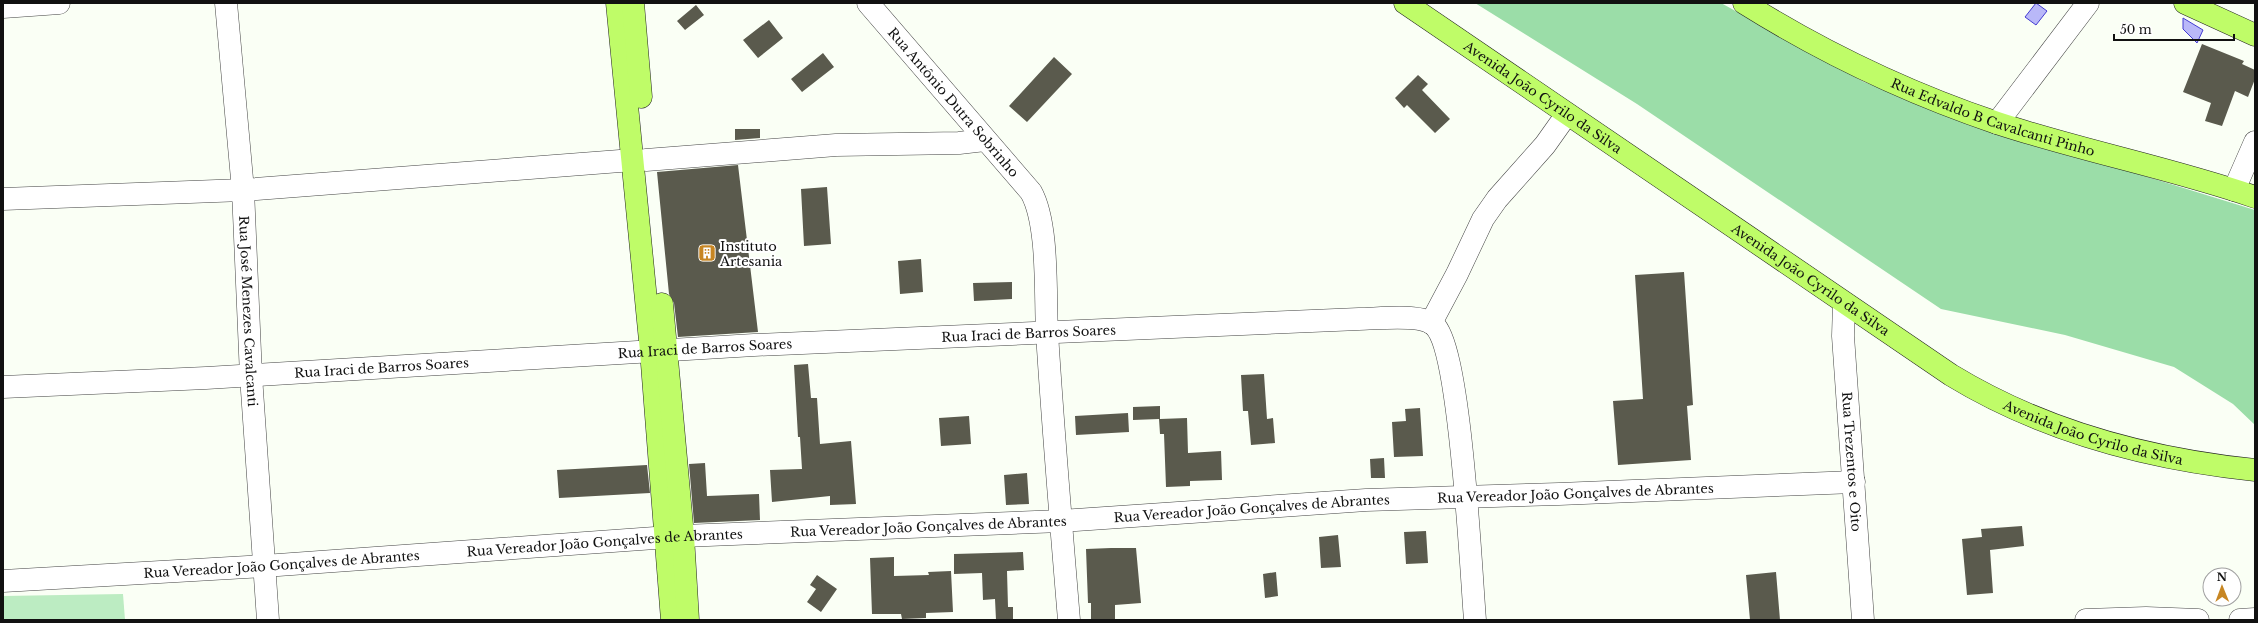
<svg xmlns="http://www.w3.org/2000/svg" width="2258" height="623" viewBox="0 0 2258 623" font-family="'Libre Baskerville',serif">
  <rect width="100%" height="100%" fill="#fafff5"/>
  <path fill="#bcecc2" d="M 123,594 L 125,620 L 3,620 L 3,596 Z"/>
  <path fill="#9bdda8" d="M 1475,3 L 1721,3 L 1864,82 L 1960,119 L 2255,210 L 2255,425 L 2233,404 L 2174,367 L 2065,335 L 1941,309 L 1637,104 Z"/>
  <path fill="#b9b8f8" stroke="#443cd2" d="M 2036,3 L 2047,11 L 2036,25 L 2025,17 Z
    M 2183,18 L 2203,30 L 2197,43 L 2183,29 Z"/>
  <path fill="#5a5a4d" d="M 696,5 L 704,15 L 685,30 L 677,21 Z
    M 769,20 L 783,38 L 758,58 L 743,40 Z
    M 2202,44 L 2244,61 L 2242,64 L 2255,70 L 2255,79 L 2248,97 L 2235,91 L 2222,126 L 2205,121 L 2211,103 L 2183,92 Z
    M 823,53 L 834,67 L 802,92 L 791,79 Z
    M 1054,57 L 1072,74 L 1027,122 L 1009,106 Z
    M 1418,75 L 1428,84 L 1422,90 L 1450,119 L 1435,133 L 1407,105 L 1404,108 L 1395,98 Z
    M 735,129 L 760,129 L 760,138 L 735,140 Z
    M 738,165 L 758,332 L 678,337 L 674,303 L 669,294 L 657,172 Z
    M 827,187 L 831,244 L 804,246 L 801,189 Z
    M 921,259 L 923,292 L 900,294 L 898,261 Z
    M 1684,272 L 1693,405 L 1687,406 L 1691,460 L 1618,465 L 1613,401 L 1643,399 L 1635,275 Z
    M 1012,282 L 1012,299 L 974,301 L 973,283 Z
    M 808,364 L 811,398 L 817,398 L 820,444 L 851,441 L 856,504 L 830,505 L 830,496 L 772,502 L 770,470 L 802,469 L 800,437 L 798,437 L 794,365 Z
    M 1264,374 L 1267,419 L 1273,418 L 1275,443 L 1251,445 L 1248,411 L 1243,411 L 1241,375 Z
    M 1160,406 L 1160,419 L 1187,418 L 1188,453 L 1221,451 L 1222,480 L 1190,481 L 1190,486 L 1166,487 L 1164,434 L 1160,434 L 1159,419 L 1133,420 L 1133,407 Z
    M 1420,408 L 1423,456 L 1394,457 L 1392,422 L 1406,421 L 1405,409 Z
    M 1128,413 L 1129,432 L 1076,435 L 1075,416 Z
    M 969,416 L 971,444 L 941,446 L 939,418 Z
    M 1384,458 L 1385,478 L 1371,478 L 1370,459 Z
    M 705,463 L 707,496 L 759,494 L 760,520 L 694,523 L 689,464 Z
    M 647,465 L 650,493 L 559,498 L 557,470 Z
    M 1027,473 L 1029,504 L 1006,505 L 1004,475 Z
    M 2022,526 L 2024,546 L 1990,550 L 1993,593 L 1967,595 L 1962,539 L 1982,537 L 1981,529 Z
    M 1426,531 L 1428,563 L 1406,564 L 1404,532 Z
    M 1338,535 L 1341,567 L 1321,568 L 1319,537 Z
    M 1111,548 L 1136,548 L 1141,603 L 1115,605 L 1115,620 L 1091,620 L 1091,603 L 1088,603 L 1086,549 Z
    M 1023,552 L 1024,570 L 1007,571 L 1008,607 L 1013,607 L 1013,620 L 996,620 L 995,599 L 983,600 L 982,573 L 954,574 L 954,554 Z
    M 894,557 L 894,576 L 929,575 L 928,572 L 951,571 L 953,612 L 926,613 L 926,618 L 902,619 L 901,614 L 872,614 L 870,558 Z
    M 1276,572 L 1278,596 L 1265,598 L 1263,574 Z
    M 1776,572 L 1780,620 L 1750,620 L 1746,575 Z
    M 817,575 L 837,589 L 821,612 L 807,602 L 816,589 L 810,585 Z"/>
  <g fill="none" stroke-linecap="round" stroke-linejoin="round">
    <defs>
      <g id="minor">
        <path id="s1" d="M 226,3 L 243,190 L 251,376 L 268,620"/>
        <path id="s2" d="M 868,3 L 1031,192 C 1049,224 1045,295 1047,333 C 1053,429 1061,524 1069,620"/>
        <path d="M 3,7 L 59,3"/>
        <path d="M 1997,123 L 2088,3"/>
        <path d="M 646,160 L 836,145 L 959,143 L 985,140"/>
        <path d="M 2234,190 L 2255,142"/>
        <path d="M 3,199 L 243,190 L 633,160"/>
        <path id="s3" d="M 1844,303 L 1843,336 L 1863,620"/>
        <path d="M 1431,323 L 1457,274 L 1483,219 L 1497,199 L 1545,145 L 1567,114"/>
        <path id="s4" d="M 3,387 L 206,378 L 754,345 L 1359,319 C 1377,319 1421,313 1434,325 C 1461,349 1471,573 1475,620"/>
        <path id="s5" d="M 3,581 L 264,566 L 683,536 L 1061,521 L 1366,500 L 1559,494 L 1854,482"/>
        <path d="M 2086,620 L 2146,618 L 2198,620"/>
        <path d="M 2240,620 L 2255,619"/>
      </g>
      <g id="major">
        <path d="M 617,3 L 651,351 L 672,620"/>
        <path d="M 633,3 L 641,97"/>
        <path id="s6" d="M 1405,3 L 1951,375 C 2043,431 2148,459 2255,470"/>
        <path id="s7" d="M 1744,3 C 1824,53 1908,93 1997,123 C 2082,151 2171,168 2255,197"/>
        <path d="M 2185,3 L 2255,35"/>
        <path d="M 662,304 L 683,536 L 688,620"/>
      </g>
    </defs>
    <use href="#minor" stroke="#444" stroke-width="23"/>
    <use href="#major" stroke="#222" stroke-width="23"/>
    <use href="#minor" stroke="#fff" stroke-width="22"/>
    <use href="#major" stroke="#bffc68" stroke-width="22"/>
  </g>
  <defs>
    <symbol id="building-square" viewBox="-11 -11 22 22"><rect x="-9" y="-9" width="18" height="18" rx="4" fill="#c78623" stroke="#fff"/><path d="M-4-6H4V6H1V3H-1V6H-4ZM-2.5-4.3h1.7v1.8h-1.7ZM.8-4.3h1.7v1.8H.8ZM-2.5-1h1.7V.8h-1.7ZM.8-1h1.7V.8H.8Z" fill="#fff"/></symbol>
  </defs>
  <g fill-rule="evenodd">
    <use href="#building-square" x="697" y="243" width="20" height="20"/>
  </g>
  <g text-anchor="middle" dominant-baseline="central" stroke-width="4" stroke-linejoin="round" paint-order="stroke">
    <g font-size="13" fill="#111" stroke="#fff">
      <text stroke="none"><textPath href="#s6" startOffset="167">Avenida João Cyrilo da Silva</textPath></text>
      <text stroke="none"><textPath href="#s2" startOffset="131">Rua Antônio Dutra Sobrinho</textPath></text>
      <text stroke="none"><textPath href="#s7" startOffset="275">Rua Edvaldo B Cavalcanti Pinho</textPath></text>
      <text stroke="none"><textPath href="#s6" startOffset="491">Avenida João Cyrilo da Silva</textPath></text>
      <text stroke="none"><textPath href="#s1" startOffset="309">Rua José Menezes Cavalcanti</textPath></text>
      <text stroke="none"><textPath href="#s4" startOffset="1027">Rua Iraci de Barros Soares</textPath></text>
      <text stroke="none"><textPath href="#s4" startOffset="703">Rua Iraci de Barros Soares</textPath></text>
      <text stroke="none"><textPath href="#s4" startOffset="379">Rua Iraci de Barros Soares</textPath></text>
      <text stroke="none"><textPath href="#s6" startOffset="815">Avenida João Cyrilo da Silva</textPath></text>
      <text stroke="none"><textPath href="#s3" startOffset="159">Rua Trezentos e Oito</textPath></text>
      <text stroke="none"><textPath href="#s5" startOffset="1575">Rua Vereador João Gonçalves de Abrantes</textPath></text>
      <text stroke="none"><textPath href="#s5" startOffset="1251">Rua Vereador João Gonçalves de Abrantes</textPath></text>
      <text stroke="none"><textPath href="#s5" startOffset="927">Rua Vereador João Gonçalves de Abrantes</textPath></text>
      <text stroke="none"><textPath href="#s5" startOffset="603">Rua Vereador João Gonçalves de Abrantes</textPath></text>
      <text stroke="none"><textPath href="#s5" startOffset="279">Rua Vereador João Gonçalves de Abrantes</textPath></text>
    </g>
    <g font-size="13" fill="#111" stroke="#fff" text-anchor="start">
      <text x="720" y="246">Instituto<tspan x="720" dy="15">Artesania</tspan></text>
    </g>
  </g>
  <rect width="2258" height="623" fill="none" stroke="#111111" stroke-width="8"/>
  <g transform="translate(2222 587) rotate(359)"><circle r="19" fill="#ffffff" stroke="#a0a0a0"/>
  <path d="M0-3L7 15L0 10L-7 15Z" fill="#c78623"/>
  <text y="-6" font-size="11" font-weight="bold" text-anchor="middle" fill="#111111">N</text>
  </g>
  <path d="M2114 34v6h120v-6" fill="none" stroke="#111111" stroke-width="2"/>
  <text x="2120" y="34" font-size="12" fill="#111111" stroke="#ffffff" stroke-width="3" paint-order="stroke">50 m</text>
</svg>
